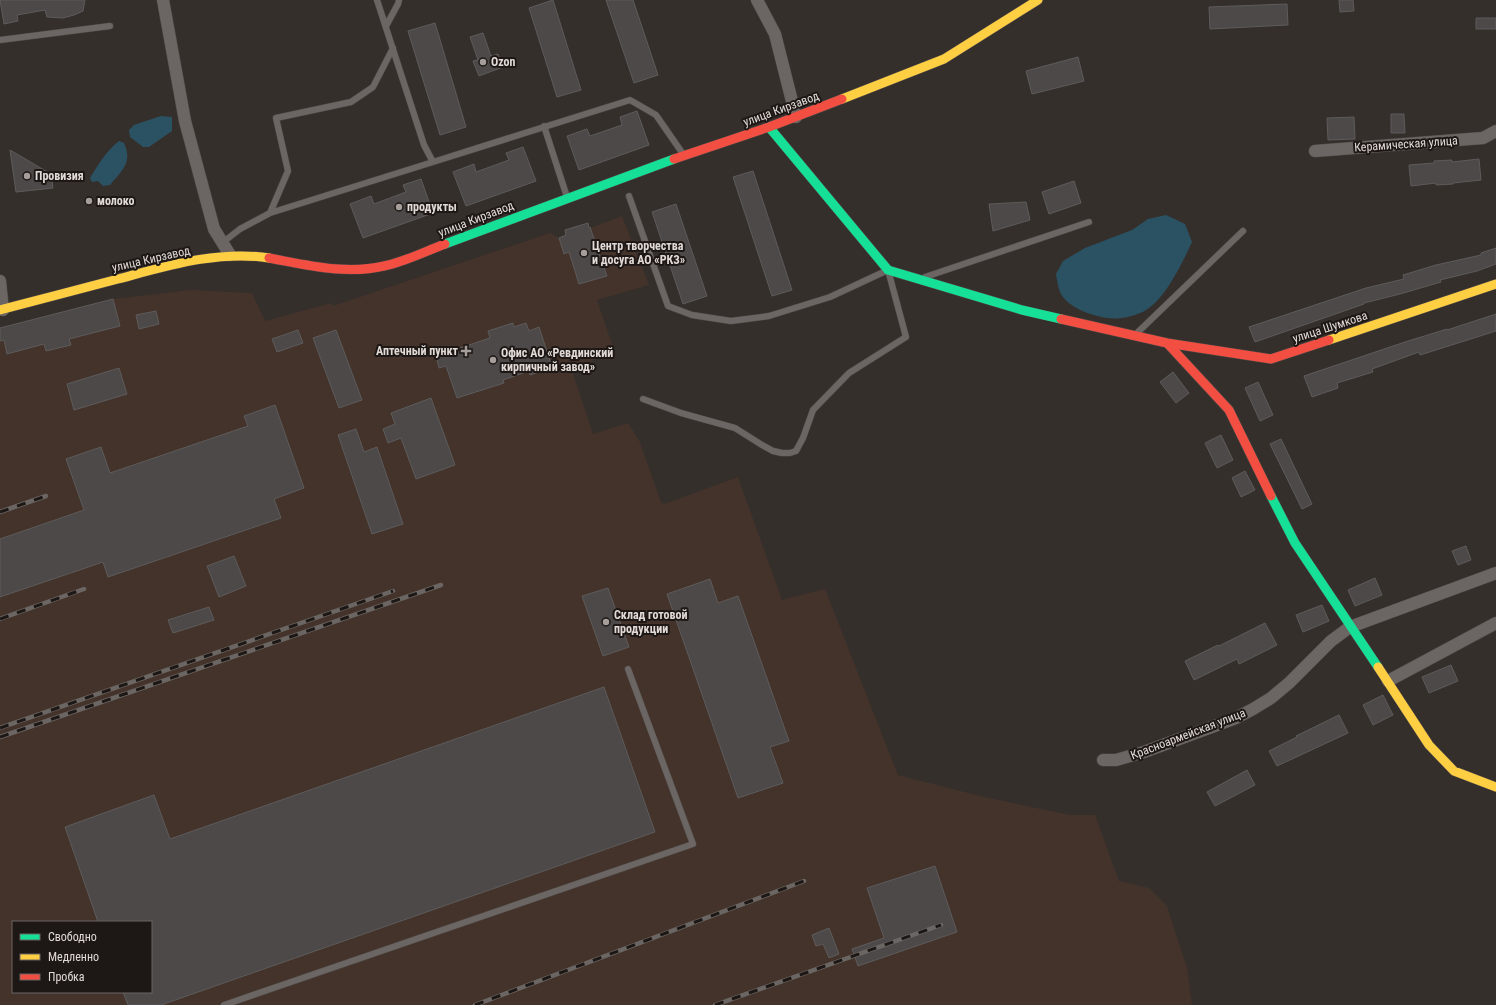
<svg xmlns="http://www.w3.org/2000/svg" width="1496" height="1005" viewBox="0 0 1496 1005" font-family="'Roboto Condensed',sans-serif">
  <rect width="100%" height="100%" fill="#352f2c"/>
  <path fill="#43332a" fill-rule="evenodd" d="M 622,216 L 649,285 L 597,300 L 615,353 L 571,368 L 593,434 L 628,423 L 639,440 L 661,502 L 664,504 L 738,477 L 782,600 L 825,589 L 898,775 L 984,797 L 1070,815 L 1095,815 L 1119,881 L 1149,888 L 1167,906 L 1187,968 L 1192,1005 L 0,1005 L 0,328 L 113,299 L 191,290 L 252,293 L 265,321 L 331,303 L 333,306 L 550,233 L 559,238 L 566,235 L 565,230 L 588,223 L 590,228 ZM 13,922 L 151,922 L 151,992 L 13,992 Z"/>
  <path fill="#2a5262" d="M 161,116 L 172,117 L 172,131 L 149,147 L 143,147 L 130,137 L 129,130 L 134,125 Z
    M 119,141 L 124,143 C 133,163 122,170 110,185 L 103,186 L 98,181 L 92,182 L 90,178 C 98,165 107,150 119,141 Z
    M 1166,215 L 1185,224 L 1192,242 C 1182,263 1166,298 1146,310 C 1140,314 1129,317 1122,318 C 1104,321 1068,310 1060,292 C 1058,287 1057,280 1056,274 L 1063,261 L 1085,248 L 1132,230 L 1148,219 Z"/>
  <path fill="#4c4948" stroke="#5e5b5c" d="M 0,0 L 85,0 L 83,11 L 74,15 L 63,18 L 47,17 L 45,10 L 17,15 L 18,21 L 4,24 Z
    M 553,0 L 581,90 L 557,97 L 529,8 Z
    M 606,0 L 633,0 L 658,75 L 634,83 Z
    M 1339,0 L 1353,0 L 1354,11 L 1340,12 Z
    M 1287,4 L 1288,25 L 1210,29 L 1209,7 Z
    M 1476,18 L 1496,18 L 1496,29 L 1476,29 Z
    M 435,23 L 466,127 L 440,135 L 408,31 Z
    M 483,33 L 491,56 L 498,54 L 503,67 L 479,76 L 473,61 L 478,60 L 470,37 Z
    M 1078,57 L 1084,81 L 1032,94 L 1026,71 Z
    M 637,111 L 649,145 L 579,170 L 567,136 L 587,129 L 590,136 L 622,125 L 620,117 Z
    M 1391,114 L 1404,114 L 1405,133 L 1391,133 Z
    M 1354,117 L 1355,139 L 1328,140 L 1327,118 Z
    M 523,147 L 536,181 L 466,206 L 453,172 L 474,164 L 476,172 L 509,160 L 506,153 Z
    M 10,150 L 51,174 L 53,188 L 16,192 Z
    M 1479,159 L 1481,180 L 1453,183 L 1453,184 L 1436,185 L 1436,183 L 1411,186 L 1409,165 L 1434,163 L 1434,161 L 1452,160 L 1452,162 Z
    M 753,171 L 792,290 L 772,296 L 733,177 Z
    M 421,179 L 433,213 L 363,238 L 350,204 L 371,196 L 374,204 L 406,192 L 403,185 Z
    M 1074,181 L 1081,203 L 1049,214 L 1042,192 Z
    M 1026,202 L 1030,220 L 993,231 L 989,204 Z
    M 676,204 L 707,296 L 683,304 L 652,212 Z
    M 588,223 L 589,228 L 590,227 L 607,276 L 579,284 L 569,252 L 564,254 L 559,238 L 566,235 L 565,230 Z
    M 1496,248 L 1496,264 L 1477,271 L 1440,280 L 1441,282 L 1400,294 L 1364,303 L 1364,304 L 1255,342 L 1249,327 L 1366,288 L 1404,279 L 1403,275 L 1436,265 L 1481,255 L 1481,253 Z
    M 113,299 L 120,326 L 69,339 L 71,345 L 46,351 L 44,344 L 7,354 L 4,340 L 0,341 L 0,328 Z
    M 156,311 L 159,324 L 139,329 L 136,315 Z
    M 1496,314 L 1496,331 L 1420,355 L 1419,352 L 1372,369 L 1373,372 L 1337,383 L 1338,388 L 1312,397 L 1304,376 L 1405,342 L 1447,329 L 1447,330 Z
    M 513,323 L 514,327 L 526,323 L 529,331 L 539,327 L 552,367 L 530,375 L 529,371 L 503,380 L 504,383 L 457,398 L 446,366 L 439,368 L 436,356 L 490,338 L 488,331 Z
    M 298,330 L 303,343 L 277,352 L 272,339 Z
    M 336,330 L 362,400 L 339,408 L 313,338 Z
    M 119,368 L 127,394 L 74,410 L 67,384 Z
    M 1173,372 L 1189,393 L 1176,403 L 1160,382 Z
    M 1258,382 L 1273,415 L 1260,421 L 1245,388 Z
    M 431,398 L 455,465 L 416,479 L 401,438 L 388,443 L 383,429 L 395,424 L 391,413 Z
    M 275,405 L 304,488 L 274,499 L 281,518 L 108,577 L 103,562 L 0,597 L 0,539 L 84,510 L 66,459 L 101,447 L 110,473 L 248,426 L 244,416 Z
    M 356,429 L 364,452 L 377,447 L 403,524 L 372,534 L 338,435 Z
    M 1221,435 L 1233,460 L 1217,468 L 1205,443 Z
    M 1281,439 L 1312,504 L 1302,509 L 1270,444 Z
    M 1245,471 L 1255,490 L 1241,497 L 1232,478 Z
    M 1466,546 L 1471,560 L 1458,565 L 1452,551 Z
    M 234,556 L 246,586 L 219,597 L 207,566 Z
    M 1375,578 L 1382,595 L 1355,606 L 1348,590 Z
    M 710,579 L 718,603 L 738,596 L 789,741 L 770,747 L 783,783 L 738,798 L 667,594 Z
    M 608,588 L 629,647 L 603,656 L 582,596 Z
    M 1322,605 L 1329,621 L 1303,632 L 1296,615 Z
    M 209,607 L 214,620 L 173,633 L 168,620 Z
    M 1265,623 L 1277,645 L 1239,664 L 1237,659 L 1194,680 L 1185,661 L 1218,645 L 1219,646 Z
    M 1451,665 L 1458,681 L 1429,693 L 1422,677 Z
    M 604,687 L 655,832 L 161,1005 L 128,1005 L 123,992 L 151,992 L 151,922 L 98,922 L 65,827 L 154,795 L 170,839 Z
    M 1383,695 L 1393,715 L 1373,725 L 1363,705 Z
    M 1339,715 L 1348,733 L 1277,766 L 1269,751 L 1297,737 L 1296,736 Z
    M 1247,770 L 1255,785 L 1215,806 L 1207,792 Z
    M 935,866 L 957,932 L 858,966 L 852,949 L 884,938 L 867,888 Z
    M 829,928 L 839,954 L 829,958 L 823,944 L 816,946 L 812,935 Z"/>
  <g fill="none" stroke-linecap="round" stroke-linejoin="round">
    <defs>
      <path id="lane" d="M 377,0 L 424,145 L 433,162 L 630,100 L 656,115 L 683,154
        M 386,26 L 398,4 L 399,0
        M 0,40 L 110,26
        M 544,126 L 567,197
        M 629,196 L 668,306 L 692,315 L 731,321 L 769,316 L 830,297 L 888,270 L 906,337 L 849,373 L 813,410 L 803,438 L 796,451 L 790,453 L 782,453 L 773,451 L 762,445 L 735,428 L 681,413 L 643,399
        M 270,213 L 433,162
        M 222,243 L 240,229 L 270,213 L 288,171 L 276,118 L 351,102 L 373,87 L 393,48
        M 925,277 L 1089,222
        M 1136,334 L 1243,231
        M 224,1005 L 693,844 L 628,669"/>
      <path id="street" d="M 163,0 L 185,121 L 214,229 L 230,255
        M 757,0 L 775,34 L 796,117
        M 1315,151 L 1483,138 L 1496,131
        M 0,281 L 3,310
        M 1388,681 L 1496,623
        M 1103,760 L 1116,760 L 1144,752 L 1236,718 L 1253,709 L 1271,698 L 1289,683 L 1331,641 L 1350,627 L 1496,573"/>
      <path id="fast" d="M 769,127 L 888,270 L 1022,310 L 1061,319
        M 445,244 L 674,159
        M 1271,496 L 1295,543 L 1378,667"/>
      <path id="slow" d="M 842,99 L 944,59 L 1038,0
        M 0,310 C 39,300 79,289 118,279 C 167,266 218,250 269,258
        M 1329,340 L 1496,284
        M 1378,667 L 1429,745 L 1454,771 L 1496,787"/>
      <path id="jam" d="M 674,159 L 769,127 L 842,99
        M 269,258 C 307,265 346,275 384,266 C 404,262 426,251 445,244
        M 1061,319 L 1167,343 L 1271,359 L 1329,340
        M 1167,343 L 1229,410 L 1271,496"/>
    </defs>
    <use href="#lane" stroke="#504a47" stroke-width="7"/>
    <use href="#street" stroke="#504a47" stroke-width="13"/>
    <use href="#fast" stroke="#504a47" stroke-width="10"/>
    <use href="#slow" stroke="#504a47" stroke-width="10"/>
    <use href="#jam" stroke="#504a47" stroke-width="10"/>
    <use href="#lane" stroke="#6b6563" stroke-width="6"/>
    <use href="#street" stroke="#6b6563" stroke-width="12"/>
    <use href="#fast" stroke="#16e098" stroke-width="9"/>
    <use href="#slow" stroke="#ffcf43" stroke-width="9"/>
    <use href="#jam" stroke="#f24e42" stroke-width="9"/>
    <defs>
      <path id="rail" d="M 0,512 L 46,496
        M 0,619 L 84,589
        M 0,728 L 393,591
        M 0,737 L 441,585
        M 475,1005 L 804,881
        M 715,1005 L 941,925"/>
    </defs>
    <use href="#rail" stroke="#6b6663" stroke-width="4.5"/>
    <use href="#rail" stroke="#1d1715" stroke-width="3" stroke-dasharray="9" stroke-linecap="butt"/>
  </g>
  <g fill="#a59e9a" stroke="#1d1715" stroke-width="1.5">
    <circle cx="483" cy="62" r="4"/>
    <circle cx="27" cy="176" r="4"/>
    <circle cx="89" cy="201" r="4"/>
    <circle cx="399" cy="207" r="4"/>
    <circle cx="584" cy="253" r="4"/>
    <path d="M464 345h4v4h4v4h-4v4h-4v-4h-4v-4h4z"/>
    <circle cx="493" cy="360" r="4"/>
    <circle cx="606" cy="622" r="4"/>
  </g>
  <g text-anchor="middle" dominant-baseline="central" stroke-width="4" stroke-linejoin="round" paint-order="stroke">
    <g font-size="12" font-weight="bold" fill="#e1dad6" stroke="#1d1715" text-anchor="start">
      <text x="491" y="62">Ozon</text>
      <text x="35" y="176">Провизия</text>
      <text x="97" y="201">молоко</text>
      <text x="407" y="207">продукты</text>
      <text x="592" y="246">Центр творчества<tspan x="592" dy="14">и досуга АО «РКЗ»</tspan></text>
      <text x="458" y="351" text-anchor="end">Аптечный пункт</text>
      <text x="501" y="353">Офис АО «Ревдинский<tspan x="501" dy="14">кирпичный завод»</tspan></text>
      <text x="614" y="615">Склад готовой<tspan x="614" dy="14">продукции</tspan></text>
    </g>
    <g font-size="12" fill="#e1dad6" stroke="#1d1715">
      <text transform="translate(781 109) rotate(-20)">улица Кирзавод</text>
      <text transform="translate(1406 144) rotate(-4)">Керамическая улица</text>
      <text transform="translate(476 219) rotate(-21)">улица Кирзавод</text>
      <text transform="translate(151 259) rotate(-13)">улица Кирзавод</text>
      <text transform="translate(1330 327) rotate(-18)">улица Шумкова</text>
      <text transform="translate(1188 734) rotate(-21)">Красноармейская улица</text>
    </g>
  </g>
  <rect x="12" y="921" width="140" height="72" fill="#1d1715" stroke="#6b6562"/>
  <rect x="20" y="934" width="20" height="6" fill="#16e098" stroke="#6b6562"/>
  <text x="48" y="941" font-size="12" fill="#e1dad6">Свободно</text>
  <rect x="20" y="954" width="20" height="6" fill="#ffcf43" stroke="#6b6562"/>
  <text x="48" y="961" font-size="12" fill="#e1dad6">Медленно</text>
  <rect x="20" y="974" width="20" height="6" fill="#f24e42" stroke="#6b6562"/>
  <text x="48" y="981" font-size="12" fill="#e1dad6">Пробка</text>
</svg>
